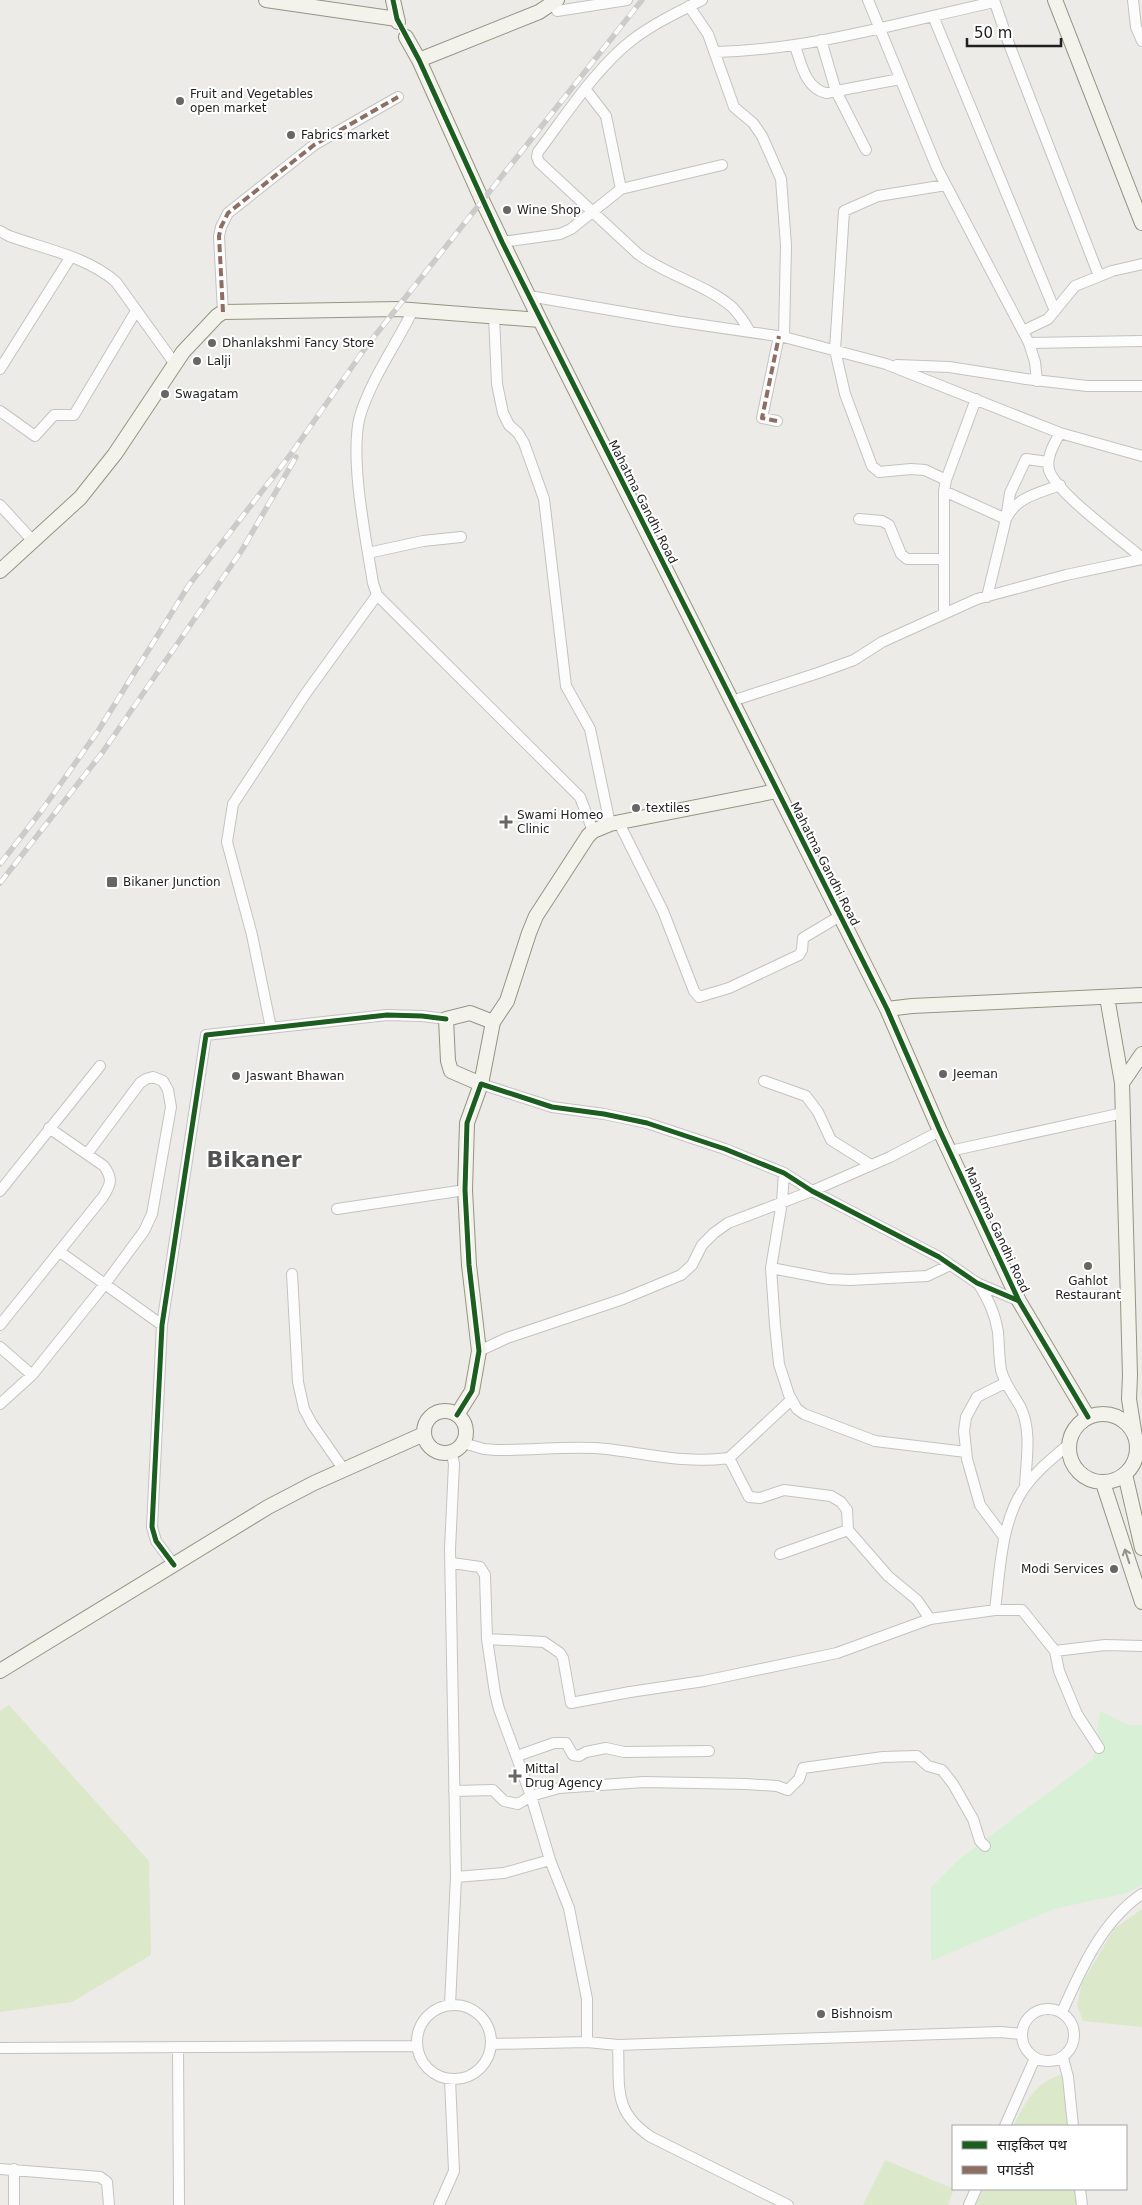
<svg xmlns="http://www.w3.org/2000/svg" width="1142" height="2205" viewBox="0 0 1142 2205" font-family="'DejaVu Sans','Noto Sans Devanagari',sans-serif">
  <rect width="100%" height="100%" fill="#edebe8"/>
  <path fill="#dbe8c9" d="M 9,1705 L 149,1861 L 151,1955 L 72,2002 L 0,2012 L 0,1711 Z
    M 1142,1909 L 1142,2027 L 1083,2021 L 1077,2006 L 1082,1983 L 1114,1929 Z
    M 1060,2075 L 1063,2077 L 1068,2126 L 1013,2126 C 1026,2103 1033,2084 1060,2075 Z
    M 885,2160 L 954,2189 L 948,2205 L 863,2205 Z
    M 983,2189 L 1075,2189 L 1077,2205 L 975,2205 Z"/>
  <path fill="#d8f0d6" d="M 1100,1711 L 1128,1725 L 1142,1725 L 1142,1884 L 1127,1893 L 1054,1909 L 931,1961 L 931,1887 L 962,1857 L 1093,1759 Z"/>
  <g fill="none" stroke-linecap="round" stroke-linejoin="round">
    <defs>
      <path id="street" d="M 702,0 C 678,12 653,24 632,40 C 596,68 566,115 538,152 L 537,157 L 539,162 L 638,254 C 666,275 707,285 732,307 C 740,315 745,323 750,332
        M 868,0 L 937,168 L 1029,343 L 1035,362 L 1037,381
        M 994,0 L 1009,44 L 1099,276
        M 1133,0 L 1136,27 L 1142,41
        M 689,6 L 708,34 L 734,107 L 753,123 L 762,136 L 781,179 L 786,245 L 784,337
        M 557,11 L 627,0
        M 933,16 L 1055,311
        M 821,40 L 836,91 L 866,150
        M 795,46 C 801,63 805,88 826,93 L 900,79
        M 715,52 C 810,50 902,22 994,2
        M 586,90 L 606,116 L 621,189
        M 946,185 L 878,196 L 844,211 L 835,350 L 845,394 L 872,466 L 879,472 L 911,469 L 925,470 L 946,480
        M 0,231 L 9,236 C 45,249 88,257 116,282 L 175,364
        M 502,242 L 560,234 L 571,229 L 621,189 L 722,165
        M 529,296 L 675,321 L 784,337 L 886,364 L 1060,433 L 1142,456
        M 413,310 C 396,345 371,379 360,416 C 349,456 366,540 373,583 L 377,595 L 580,797 L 593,831
        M 223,312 L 219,236 L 221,227 L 228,213 L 314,145 L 398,97
        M 494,316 L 497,384 L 503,413 L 509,425 L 518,433 L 524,443 L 544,499 L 566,686 L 590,729 L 610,824
        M 1023,331 L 1048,319 L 1075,286 L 1112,271 L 1142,264
        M 1029,343 L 1142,341
        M 897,365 L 949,367 L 1026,379 L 1087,386 L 1142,386
        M 0,369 L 70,258
        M 0,411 L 35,436 L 54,415 L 74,415 L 136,311
        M 777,421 L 762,418 L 779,336
        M 1060,433 C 1054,444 1046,457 1049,470 C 1056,493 1122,540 1142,558
        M 944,491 L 1006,519 L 1010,493 L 1026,459 L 1048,462
        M 0,505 L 33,541
        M 859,519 L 882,521 L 889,525 L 901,554 L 907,559 L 944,559
        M 368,553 L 423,541 L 461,537
        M 987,597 L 1006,519 C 1016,497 1039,493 1060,485
        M 944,613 L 944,491 L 946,480 L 976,399
        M 732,701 L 818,673 L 854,660 L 882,642 L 977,599 L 1066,575 L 1142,559
        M 619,823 L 663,911 L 694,991 L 699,997 L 729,988 L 799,955 L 802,950 L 803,938 L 840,916
        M 271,1028 L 252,935 L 227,842 L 233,804 L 306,693 L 377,595
        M 764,1081 L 806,1096 L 818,1112 L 831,1140 L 871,1165
        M 481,1084 L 552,1107 L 604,1114 L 647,1123 L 725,1149 L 784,1173 L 812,1191 L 939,1257 L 977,1283 L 1019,1301
        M 950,1151 L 1123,1113
        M 784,1173 L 782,1202 L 771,1268 L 775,1325 L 779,1364 L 789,1395 L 797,1409 L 804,1414 L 875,1441 L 966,1452
        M 0,1191 L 100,1066
        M 337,1209 L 465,1190
        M 60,1252 L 162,1325
        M 771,1268 L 829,1279 L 850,1280 L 927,1276 L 950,1265
        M 292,1274 L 298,1382 L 304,1409 L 312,1424 L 344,1470
        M 978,1283 C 988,1299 995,1313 998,1332 C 999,1345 999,1358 1001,1370 C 1005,1385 1014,1395 1021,1408 C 1032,1432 1026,1461 1025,1487
        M 0,1325 L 103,1197 C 111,1184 113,1179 104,1166 L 49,1128
        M 0,1347 L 32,1375
        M 479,1351 L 507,1338 L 623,1299 L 681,1275 L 692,1265 L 702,1245 L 714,1233 L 728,1223 L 812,1191 L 890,1157 L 940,1131
        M 0,1404 L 32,1375 L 105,1284 L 144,1231 L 152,1214 L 171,1107 L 168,1090 L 163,1081 L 153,1077 L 146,1079 L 140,1083 L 87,1154
        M 463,1443 L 484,1449 L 496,1450 C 533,1451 571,1445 607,1449 C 648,1454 687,1464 729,1458 L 791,1400
        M 729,1458 L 749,1497 L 760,1498 L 784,1490 L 831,1496 L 841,1502 L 847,1510 L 848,1530 L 888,1576 L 917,1600 L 930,1619
        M 1004,1537 L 980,1505 L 967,1459 L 964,1431 L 966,1417 L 977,1397 L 1005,1383
        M 780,1554 L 848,1530
        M 452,1563 L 480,1567 L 485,1575 L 487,1639 L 495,1693 L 499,1709 L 531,1796 L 550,1860 L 569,1908 L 587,1999 L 587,2042
        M 174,1565 L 156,1541 L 152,1527 L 162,1325 L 206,1035 L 387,1015 L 422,1016 L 446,1019
        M 995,1610 C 1000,1571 1001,1520 1025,1487 C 1037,1470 1053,1458 1069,1444
        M 487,1639 L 544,1642 L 560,1653 L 563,1658 L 571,1703 L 630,1692 L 704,1681 L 837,1653 L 930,1619 L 995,1610 L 1022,1610 L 1055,1651 L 1059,1671 L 1077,1714 L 1099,1748
        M 1055,1651 L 1105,1645 L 1142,1646
        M 517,1756 L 554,1743 L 566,1743 L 573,1755 L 579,1756 L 586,1752 L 606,1748 L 624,1752 L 709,1751
        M 454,1791 L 493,1790 L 504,1801 L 518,1804 L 531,1796 L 559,1788 L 644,1782 L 746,1784 L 777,1786 L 788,1790 L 799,1779 L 803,1768 L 883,1757 L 917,1756 L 928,1766 L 942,1770 L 953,1784 L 973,1819 L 980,1841 L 985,1846
        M 456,1877 L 504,1873 L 550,1860
        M 450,2005 L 456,1877 L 450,1549 L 454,1464 L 452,1454
        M417 2042a37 37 0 1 1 74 0a37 37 0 1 1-74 0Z
        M1022 2035a26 26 0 1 1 52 0a26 26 0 1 1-52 0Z
        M 1062,2012 C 1081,1969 1102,1921 1142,1894
        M 491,2044 L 587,2042 L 618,2045 L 1000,2032 L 1022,2034
        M 618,2045 C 620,2087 612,2111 651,2137 L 788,2205
        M 178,2047 L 179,2205
        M 0,2048 L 417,2046
        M 1063,2058 L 1068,2077 L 1073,2126
        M 1005,2126 L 1035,2058
        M 0,2169 L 100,2177 L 107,2182 L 109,2205
        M 14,2169 L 14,2205
        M 1080,2189 L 1082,2205
        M 439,2205 L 454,2171 L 450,2079
        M 969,2205 L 976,2189"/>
      <path id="secondary" d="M 266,0 L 397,19
        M 393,0 L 398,22
        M 1055,0 L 1142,223
        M 406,37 L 419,60 L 482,200 L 540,320 L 887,1009 L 940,1131 L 1019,1301 L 1088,1417
        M 419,60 L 539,12 L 557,0
        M 0,571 L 80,498 L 115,454 L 183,352 L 217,316 L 223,312 L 398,309 L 540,320
        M 1107,997 L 1122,1083 L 1130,1375 L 1129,1399 L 1135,1437
        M 887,1009 L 912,1006 L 1142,995
        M 470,1013 L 493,1022 L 481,1084 L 451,1071 L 448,1061 L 446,1019 Z
        M 493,1022 L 507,1001 L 529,933 L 536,916 L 588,836 L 593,831 L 610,824 L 777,791
        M 1122,1083 L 1142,1054
        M424 1432a21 21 0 1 1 42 0a21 21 0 1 1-42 0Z
        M1069 1448a34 34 0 1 1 68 0a34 34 0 1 1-68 0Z
        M 457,1415 L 472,1391 L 479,1351 L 469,1265 L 465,1190 L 467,1123 L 481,1084
        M 1125,1474 L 1142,1548
        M 1103,1483 L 1142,1602
        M 0,1671 L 268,1507 L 314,1483 L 424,1434"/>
    </defs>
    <use href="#street" stroke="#c4c3c2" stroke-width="12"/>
    <use href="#secondary" stroke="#949581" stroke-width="16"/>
    <use href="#street" stroke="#fcfcfc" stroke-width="10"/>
    <use href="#secondary" stroke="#f3f3eb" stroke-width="14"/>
    <defs>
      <path id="rail" d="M 0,864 L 42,810 L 98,731 L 189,585 L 291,454 L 366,347 L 642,0
        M 0,883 L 102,753 L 242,550 L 296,457"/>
    </defs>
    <use href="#rail" stroke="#cbcbca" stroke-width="5.5"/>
    <use href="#rail" stroke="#fff" stroke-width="4" stroke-dasharray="11" stroke-linecap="butt"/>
    <path stroke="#8d6e63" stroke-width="4" stroke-dasharray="8 4" stroke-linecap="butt" d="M 223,312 L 219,236 L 221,227 L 228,213 L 314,145 L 398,97
      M 777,421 L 762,418 L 779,336"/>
    <defs>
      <path id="cycleway" d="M 393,0 L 397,19 L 419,60 L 502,242 L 887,1009 L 940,1131 L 1019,1301 L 1088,1417
        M 457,1415 L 472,1391 L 479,1351 L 469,1265 L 465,1190 L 467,1123 L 481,1084 L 552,1107 L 604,1114 L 647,1123 L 725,1149 L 784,1173 L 812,1191 L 939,1257 L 977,1283 L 1019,1301
        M 174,1565 L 156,1541 L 152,1527 L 162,1325 L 206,1035 L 387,1015 L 422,1016 L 446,1019"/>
    </defs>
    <use href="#cycleway" stroke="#fff" stroke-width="8"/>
    <use href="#cycleway" stroke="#1b5e20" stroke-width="5"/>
  </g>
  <defs><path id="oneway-shaft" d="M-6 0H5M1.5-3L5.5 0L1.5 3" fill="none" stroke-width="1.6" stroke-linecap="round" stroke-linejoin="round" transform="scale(1.25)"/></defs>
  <use stroke="#94948f" href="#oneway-shaft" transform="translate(1127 1556) rotate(-108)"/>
  <g fill="#676665" stroke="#fff" stroke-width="2">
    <circle cx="180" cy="101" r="5"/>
    <circle cx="291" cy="135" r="5"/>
    <circle cx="507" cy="210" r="5"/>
    <circle cx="212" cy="343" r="5"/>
    <circle cx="197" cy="361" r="5"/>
    <circle cx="165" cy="394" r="5"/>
    <circle cx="636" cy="808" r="5"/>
    <path d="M503.5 814.5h5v5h5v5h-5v5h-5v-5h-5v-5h5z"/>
    <rect x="106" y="876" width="12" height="12" rx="2.5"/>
    <circle cx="943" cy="1074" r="5"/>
    <circle cx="236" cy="1076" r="5"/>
    <circle cx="1088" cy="1266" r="5"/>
    <circle cx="1114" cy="1569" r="5"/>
    <path d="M512.5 1768.5h5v5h5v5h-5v5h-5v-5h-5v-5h5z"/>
    <circle cx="821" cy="2014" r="5"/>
  </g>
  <g text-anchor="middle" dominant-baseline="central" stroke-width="4" stroke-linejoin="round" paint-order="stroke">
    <g font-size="12" fill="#1f1f1f" stroke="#fff" text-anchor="start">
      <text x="190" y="94">Fruit and Vegetables<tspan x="190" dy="14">open market</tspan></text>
      <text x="301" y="135">Fabrics market</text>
      <text x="517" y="210">Wine Shop</text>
      <text x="222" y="343">Dhanlakshmi Fancy Store</text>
      <text x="207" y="361">Lalji</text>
      <text x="175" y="394">Swagatam</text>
      <text x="646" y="808">textiles</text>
      <text x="517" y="815">Swami Homeo<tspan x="517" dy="14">Clinic</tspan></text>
      <text x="123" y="882">Bikaner Junction</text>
      <text x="953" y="1074">Jeeman</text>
      <text x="246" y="1076">Jaswant Bhawan</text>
      <text x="1088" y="1281" text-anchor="middle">Gahlot<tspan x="1088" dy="14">Restaurant</tspan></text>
      <text x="1104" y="1569" text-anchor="end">Modi Services</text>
      <text x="525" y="1769">Mittal<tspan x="525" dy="14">Drug Agency</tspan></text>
      <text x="831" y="2014">Bishnoism</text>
    </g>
    <g font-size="12" fill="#1f1f1f" stroke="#fff">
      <text transform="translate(643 502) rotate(63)">Mahatma Gandhi Road</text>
      <text transform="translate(825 864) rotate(63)">Mahatma Gandhi Road</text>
      <text transform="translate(997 1230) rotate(65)">Mahatma Gandhi Road</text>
    </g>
    <g font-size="22" font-weight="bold" fill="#525252" stroke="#fff">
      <text x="254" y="1159">Bikaner</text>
    </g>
  </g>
  <rect x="952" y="2125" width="175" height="65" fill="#ffffff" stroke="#a5a5a5"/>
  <rect x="962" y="2141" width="25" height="8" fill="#1b5e20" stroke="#a5a5a5"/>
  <text x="997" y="2150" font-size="15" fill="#1f1f1f">साइकिल पथ</text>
  <rect x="962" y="2166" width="25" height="8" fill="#8d6e63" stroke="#a5a5a5"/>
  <text x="997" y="2175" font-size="15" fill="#1f1f1f">पगडंडी</text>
  <path d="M967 38v8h94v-8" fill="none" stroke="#1f1f1f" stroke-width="2.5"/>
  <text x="974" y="38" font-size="15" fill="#1f1f1f" stroke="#ffffff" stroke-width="4" paint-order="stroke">50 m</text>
</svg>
